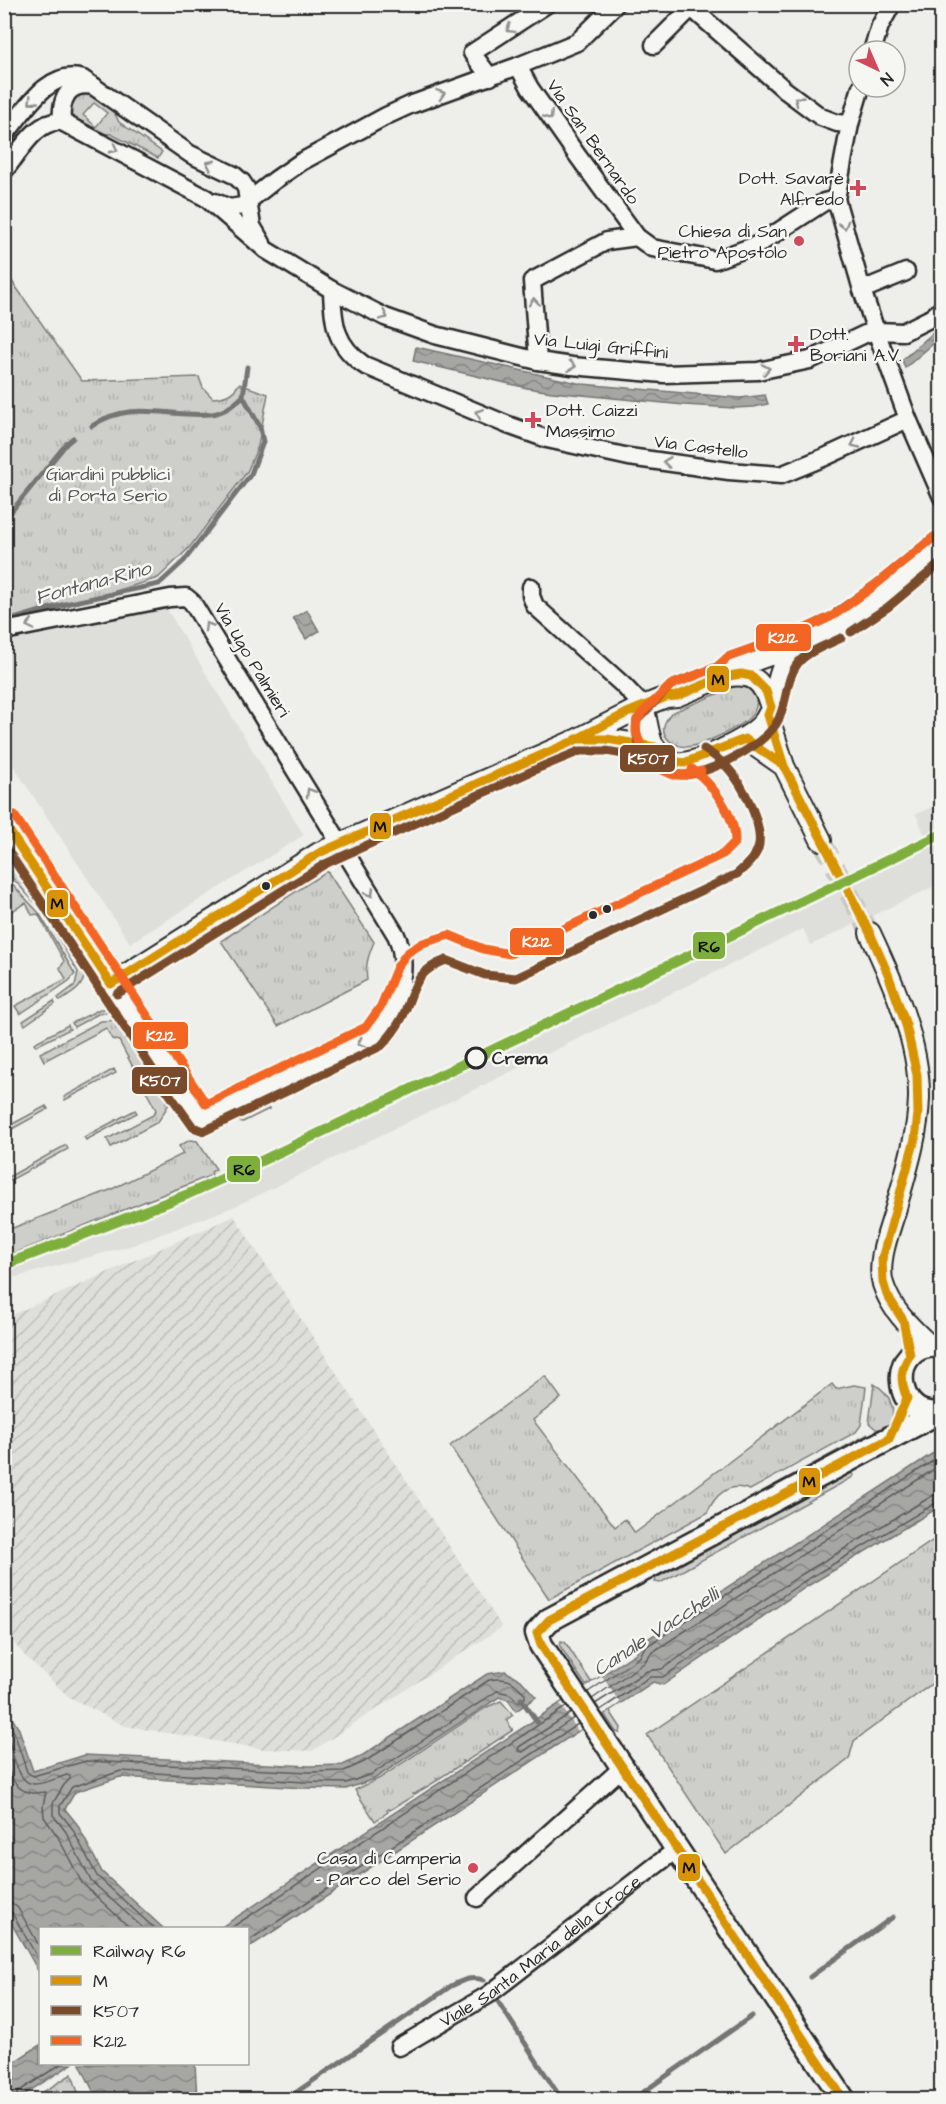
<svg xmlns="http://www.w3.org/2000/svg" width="946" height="2104" viewBox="0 0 946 2104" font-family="'Architects Daughter',sans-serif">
  <defs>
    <pattern id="industrial-furrows" width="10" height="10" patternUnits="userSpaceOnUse" patternTransform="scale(1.5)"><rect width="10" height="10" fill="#dededb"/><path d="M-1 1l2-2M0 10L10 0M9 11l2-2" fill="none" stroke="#bfbfbc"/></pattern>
    <pattern id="grass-tufts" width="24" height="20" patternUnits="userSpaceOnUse" patternTransform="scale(1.5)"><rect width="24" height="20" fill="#cececa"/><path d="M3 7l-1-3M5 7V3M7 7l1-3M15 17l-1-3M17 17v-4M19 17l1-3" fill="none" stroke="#b1b1ae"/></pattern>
    <pattern id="forest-firs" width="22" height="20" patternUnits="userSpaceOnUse" patternTransform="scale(1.5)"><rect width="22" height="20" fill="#cececa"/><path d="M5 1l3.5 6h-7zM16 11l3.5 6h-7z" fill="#b1b1ae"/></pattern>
    <pattern id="water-waves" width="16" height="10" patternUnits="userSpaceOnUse" patternTransform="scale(1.5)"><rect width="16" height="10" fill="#a6a6a3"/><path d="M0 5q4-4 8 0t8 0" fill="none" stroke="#878785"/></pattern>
  </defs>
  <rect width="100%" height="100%" fill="#eeeeea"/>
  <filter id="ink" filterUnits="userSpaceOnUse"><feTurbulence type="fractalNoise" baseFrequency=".0167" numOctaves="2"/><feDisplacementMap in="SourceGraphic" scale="12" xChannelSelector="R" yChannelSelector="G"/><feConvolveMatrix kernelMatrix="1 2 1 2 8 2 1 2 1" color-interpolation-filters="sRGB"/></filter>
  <g filter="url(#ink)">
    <path fill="#dededb" d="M 166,608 L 304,835 L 130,943 L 5,753 L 5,641 L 31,633 Z
      M 941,803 L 941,883 L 811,945 L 803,929 L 238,1205 L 133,1245 L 5,1280 L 5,1257 L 212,1175 L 211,1172 L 216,1169 L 221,1175 L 346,1117 L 925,836 L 916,814 Z"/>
    <path fill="url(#industrial-furrows)" d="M 234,1216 L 502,1627 L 312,1751 L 263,1749 L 125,1726 L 69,1697 L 24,1655 L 5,1632 L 5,1318 Z"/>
    <path fill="url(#grass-tufts)" stroke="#7c7c7a" stroke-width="1.5" fill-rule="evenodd" d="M 80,93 L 92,93 L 113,110 L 119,122 L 162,152 L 158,158 L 111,134 L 96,133 L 72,120 L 68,115 L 69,101 ZM 94,103 L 107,113 L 96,127 L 83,115 Z
      M 4,270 L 82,381 L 199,377 L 203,388 L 213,398 C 225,397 232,395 239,384 L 268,394 L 258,446 L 247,472 L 189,548 L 158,578 L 5,625 Z
      M 736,686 C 758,687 763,706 747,720 C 738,728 704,744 692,746 C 684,748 672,745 667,738 C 660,729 665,721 671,713 Z
      M 5,847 L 84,968 C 87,986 73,993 60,1001 L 58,998 L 75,985 L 78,972 L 42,911 L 8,873 Z
      M 327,871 L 374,942 C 368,956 365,966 367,980 L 278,1026 L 221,941 Z
      M 12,884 L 39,913 L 75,974 L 69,981 L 20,1014 L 15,1006 L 66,979 L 60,968 L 64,962 L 63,959 L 38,914 L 32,915 L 26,903 L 5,915 L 5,903 Z
      M 54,1001 L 55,1004 L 25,1025 L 23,1021 Z
      M 100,1009 L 107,1009 L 109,1012 L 98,1014 L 74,1027 L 72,1023 Z
      M 120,1020 L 172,1099 L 158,1122 L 111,1147 L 107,1139 L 153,1115 L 156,1110 L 119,1041 L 112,1039 L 106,1028 L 44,1061 L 40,1053 L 101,1021 Z
      M 68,1025 L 70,1029 L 36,1046 L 34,1043 Z
      M 114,1069 L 116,1073 L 65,1100 L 64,1097 Z
      M 269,1096 L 269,1109 L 243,1122 L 237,1121 L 233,1116 Z
      M 46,1106 L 48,1109 L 5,1133 L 5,1128 Z
      M 135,1110 L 137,1113 L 86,1140 L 84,1137 Z
      M 190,1140 L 197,1141 L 216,1169 L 211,1172 L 212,1175 L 5,1257 L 5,1231 L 110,1190 L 183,1154 L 179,1146 Z
      M 66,1145 L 68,1149 L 5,1183 L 5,1179 Z
      M 545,1376 L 561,1398 L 533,1420 L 615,1527 L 625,1519 L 635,1533 L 832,1384 L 836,1389 L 854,1385 L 866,1387 L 861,1425 L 856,1432 L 750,1490 C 729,1481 715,1495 707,1513 L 549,1599 L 450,1446 Z
      M 874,1384 C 891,1393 901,1416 883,1430 L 876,1429 L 869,1423 Z
      M 868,1434 L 871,1436 L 562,1600 Z
      M 852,1472 L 854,1475 L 853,1477 L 660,1583 L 655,1582 L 656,1578 Z
      M 941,1535 L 941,1677 L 854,1741 L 849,1759 L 726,1854 L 647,1735 Z
      M 561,1641 L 565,1642 L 621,1728 L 620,1733 L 616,1732 L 560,1646 Z
      M 501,1701 L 513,1715 L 506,1720 L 513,1730 L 490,1745 L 487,1745 L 488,1747 L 465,1762 L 462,1761 L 463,1763 L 440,1778 L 437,1778 L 438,1780 L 415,1794 L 412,1794 L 413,1796 L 390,1810 L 389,1809 L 387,1810 L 388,1812 L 375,1821 L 355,1790 L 380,1778 L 487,1707 Z"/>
    <path fill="url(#forest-firs)" stroke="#7c7c7a" stroke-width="1.5" d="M 72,2074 L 80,2099 L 32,2099 Z"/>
    <path fill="url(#water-waves)" stroke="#757573" stroke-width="1.5" d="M 941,326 L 941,337 L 905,368 L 902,360 Z
      M 416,347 L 582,384 L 740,398 L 765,395 L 768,404 L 754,407 L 734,408 L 684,405 L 552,392 L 527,388 L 413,361 Z
      M 307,610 L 319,631 L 306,639 L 293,618 Z
      M 941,1448 L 941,1506 L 806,1587 L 663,1685 L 653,1682 L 248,1948 L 248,1928 L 220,1928 L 633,1655 L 637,1652 L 637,1646 Z
      M 505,1671 L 521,1680 L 536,1697 L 516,1711 L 508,1700 L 499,1697 L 374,1779 L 346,1789 L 304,1788 L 120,1777 L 75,1792 L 65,1809 L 77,1824 L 102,1872 L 163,1928 L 40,1928 L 40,1974 L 5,1912 L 5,1707 L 19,1729 L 33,1771 L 85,1755 L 309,1766 L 343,1765 L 360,1757 L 487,1674 Z
      M 40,2045 L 40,2064 L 72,2064 L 17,2099 L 5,2099 L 5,2068 Z
      M 80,2064 L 195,2064 L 197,2099 L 97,2099 Z"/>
    <path fill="#eeeeea" d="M 602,1676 L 620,1703 L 578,1731 L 560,1704 Z"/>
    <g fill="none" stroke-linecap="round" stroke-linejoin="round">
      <path stroke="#5c5c5b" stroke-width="1.5" d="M 588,1692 L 640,1657 L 644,1648 L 942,1455
        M 592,1699 L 644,1663 L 651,1653 L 942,1464
        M 595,1704 L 647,1671 L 662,1669 L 799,1576 L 932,1496 L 942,1494
        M 600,1710 L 650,1677 L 663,1677 L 803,1582 L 936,1503 L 942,1502
        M 571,1713 L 519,1747 L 518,1751 L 523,1752 L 574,1718
        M 4,1718 L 14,1732 L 27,1772 L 33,1776 L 86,1761 L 309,1772 L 344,1771 L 364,1762 L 489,1680 C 507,1677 513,1680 525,1694 L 525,1698 L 518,1702 L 510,1694 L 497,1691 L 372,1774 L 346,1783 L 305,1782 L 121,1771 L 72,1787 L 60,1806 L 60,1813 L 72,1828 L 97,1876 L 154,1928
        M 4,1731 C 13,1744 15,1784 34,1784 C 45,1784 57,1778 67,1775 L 70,1776 L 70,1779 L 64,1785 L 53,1803 L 53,1815 L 66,1832 L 91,1881 L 143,1928
        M 4,1756 C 9,1771 13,1791 32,1793 C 37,1793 42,1792 46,1792 L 43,1806 L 44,1817 L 58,1837 L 82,1883 L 130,1928
        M 4,1902 L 12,1903 L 18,1908 L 40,1947
        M 4,1910 L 12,1913 L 40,1962
        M 231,1928 L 567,1706
        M 248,1941 L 578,1724
        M 15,2100 L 18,2092 L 61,2064"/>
      <path stroke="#757573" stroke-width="5" d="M 92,426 C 131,399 169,418 211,414 C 224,413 234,405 243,396 L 247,367
        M 4,517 L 10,513 L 67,443 L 73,438
        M 4,622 L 65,604 L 159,584 L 184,561 L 251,474 L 263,442 L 260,427 L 243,396
        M 521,1699 L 538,1723
        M 810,1977 L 893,1917
        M 497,2000 L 562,2100
        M 285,2100 L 451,1986 C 463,1980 471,1976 484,1980
        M 632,2100 L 752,2016"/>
      <path stroke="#c7c7c4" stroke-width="20" stroke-dasharray="20 10" stroke-linecap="butt" d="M 821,840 L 870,933"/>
      <defs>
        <g id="minor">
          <path d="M 687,4 L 785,90 L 821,117 L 837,123 L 850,124"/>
          <path d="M 654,45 L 691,8"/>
          <path d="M 872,51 L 880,26 L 892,4"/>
          <path d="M 518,66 L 530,88 L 577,155 L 637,237 L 652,248 L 715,260 L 759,244 L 824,202 L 836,199"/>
          <path d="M 490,77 L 472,53 L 547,4"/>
          <path d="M 861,87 L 850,124 L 836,199 L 862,290 L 876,331 L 908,419 L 942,497"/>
          <path d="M 62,122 C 60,99 68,81 94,86"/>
          <path d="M 4,136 C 24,112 48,68 83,79 L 190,154 L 234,175 L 242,182 L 246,188 L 252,226 L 262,243"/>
          <path d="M 4,171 C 19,153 37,118 62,122 L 206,198 L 266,250 L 332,290 L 385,317 L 435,335 L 538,361 L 572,366 L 664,374 L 758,371 L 810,360 L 865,334 L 876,331 L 903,332 L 931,318 L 942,309"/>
          <path d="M 215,202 L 230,208 L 242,206 L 275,180 L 301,162 L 386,116 L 410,105 L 518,66 L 577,42 L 616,4"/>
          <path d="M 332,290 C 333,323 335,345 364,365 L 508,425 L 547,439 L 629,457 L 729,471 L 781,475 L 825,457 L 908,419"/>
          <path d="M 862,290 L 906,272"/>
          <path d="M 538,361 L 532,281 L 607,241 L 637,237"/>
          <path d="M 531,587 L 531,596 L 535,606 L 623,685 L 643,706"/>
          <path d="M 4,631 L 170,598 L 186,597 L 192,602 L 396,935 C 411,966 398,1013 374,1037 L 202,1119 L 111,984"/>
          <path d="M 477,1898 L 623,1767"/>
          <path id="s1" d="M 399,2047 L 488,1995 L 677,1849"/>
        </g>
        <path id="tertiary" d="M 724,677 C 753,672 762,679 771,707
          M 643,706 C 648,722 648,746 662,758 C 668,762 677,764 684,763 C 704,760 754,737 765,720 C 782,695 771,669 799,646
          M 768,715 L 784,766 L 821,840
          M 581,739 L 607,739 L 655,747
          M 745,739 L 784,766
          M 4,822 L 111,984 L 319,853 L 578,739 L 643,706 L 666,697 L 677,696 L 723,677 L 733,668 L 801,644 L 840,625 L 882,595 L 942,546
          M 870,933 C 893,982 920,1043 919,1098 C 918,1134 907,1169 897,1204 C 891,1228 876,1259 883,1284 C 891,1310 910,1327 929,1345"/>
        <path id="secondary" d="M 942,1346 C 883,1339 894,1425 942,1412
          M 844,2100 L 541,1645 L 537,1633 L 549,1620 L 937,1413"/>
      </defs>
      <use href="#minor" stroke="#2b2b2b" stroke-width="21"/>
      <use href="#tertiary" stroke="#2b2b2b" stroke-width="24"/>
      <use href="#secondary" stroke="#2b2b2b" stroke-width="27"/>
      <use href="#minor" stroke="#f6f6f2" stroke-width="16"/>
      <use href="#tertiary" stroke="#f6f6f2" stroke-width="20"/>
      <use href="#secondary" stroke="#f6f6f2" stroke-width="22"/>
      <defs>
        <path id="bus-1" d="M 575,740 L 627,713 L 666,697 L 677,696 L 723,677 L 741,674 L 751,676 L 766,691 L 771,707 L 768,715 L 784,766 L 794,786
          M 4,823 L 111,984
          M 111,984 L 319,853 L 578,739 L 607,739 L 655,747 L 667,760 L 684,763 L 745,739 L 784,766 L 870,933 L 888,974 L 906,1025 L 917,1075 L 918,1114 L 915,1139 L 882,1259 L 883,1282 L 887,1295 L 903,1320 L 910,1355 C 900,1369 900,1382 907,1398 L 889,1439 L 549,1620 L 537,1633
          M 537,1633 L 541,1645 L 844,2100"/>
        <path id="bus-2" d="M 837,612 L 875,585 L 934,537
          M 830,617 L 796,633 L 728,657 L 717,667 L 671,685 L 637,720 C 634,735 640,752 651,762 C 660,770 673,776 685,775 C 712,772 761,747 776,724 C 788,706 784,681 798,663 C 808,651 827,645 841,638
          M 851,632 L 888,607 L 942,562
          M 4,845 L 163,1085 L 193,1127 L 204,1131 L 381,1046 C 390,1037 397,1027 403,1016 C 415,988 414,972 446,960 L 485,975 L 516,978 L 737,874 C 745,867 754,859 758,849 C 765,826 742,783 727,767 C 720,760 712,754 704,749
          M 117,994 L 325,864 L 541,767 L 580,751 L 606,751 L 653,759"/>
        <path id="bus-3" d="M 701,771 L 686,775 L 673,775 L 654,766 L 644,753 L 636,732 L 637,720 L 644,711 L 671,685 L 717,667 L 728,657 L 796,633 L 834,615 L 875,585 L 934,537
          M 14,815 L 206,1104 L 366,1027 L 381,1006 L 397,967 L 407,953 L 423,943 L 449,935 L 483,949 L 510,954 L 723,854 L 735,842 C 736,816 712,783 692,769"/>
      </defs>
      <use href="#bus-1" stroke="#f6f6f2" stroke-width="14"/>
      <use href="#bus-2" stroke="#f6f6f2" stroke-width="14"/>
      <use href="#bus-3" stroke="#f6f6f2" stroke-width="14"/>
      <use href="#bus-1" stroke="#d89406" stroke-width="9"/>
      <use href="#bus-2" stroke="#7a4b2a" stroke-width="9"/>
      <use href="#bus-3" stroke="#f26522" stroke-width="9"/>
      <defs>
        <path id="rail-1" d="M 4,1265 L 186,1195 L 257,1163 L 942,834"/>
      </defs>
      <use href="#rail-1" stroke="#f6f6f2" stroke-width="15"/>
      <use href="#rail-1" stroke="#7eaf3c" stroke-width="10"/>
    </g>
    <defs><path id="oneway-chevron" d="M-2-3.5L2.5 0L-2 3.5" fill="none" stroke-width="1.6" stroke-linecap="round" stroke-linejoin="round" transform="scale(1.5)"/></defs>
    <g stroke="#90908e">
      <use href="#oneway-chevron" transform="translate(510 29) rotate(148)"/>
      <use href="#oneway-chevron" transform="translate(441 94) rotate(-19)"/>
      <use href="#oneway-chevron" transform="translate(798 100) rotate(-142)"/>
      <use href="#oneway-chevron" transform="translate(32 101) rotate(134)"/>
      <use href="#oneway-chevron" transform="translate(549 116) rotate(56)"/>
      <use href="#oneway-chevron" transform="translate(114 149) rotate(28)"/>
      <use href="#oneway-chevron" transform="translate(210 164) rotate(-154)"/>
      <use href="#oneway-chevron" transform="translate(844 225) rotate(74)"/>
      <use href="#oneway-chevron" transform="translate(534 302) rotate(-94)"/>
      <use href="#oneway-chevron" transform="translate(384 316) rotate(26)"/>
      <use href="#oneway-chevron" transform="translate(572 366) rotate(7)"/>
      <use href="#oneway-chevron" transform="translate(766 369) rotate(-11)"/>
      <use href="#oneway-chevron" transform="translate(479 413) rotate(-158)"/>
      <use href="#oneway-chevron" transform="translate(855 444) rotate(155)"/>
      <use href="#oneway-chevron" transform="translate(667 462) rotate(-173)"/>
      <use href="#oneway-chevron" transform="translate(30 625) rotate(168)"/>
      <use href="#oneway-chevron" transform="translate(208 626) rotate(-121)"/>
      <use href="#oneway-chevron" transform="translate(310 792) rotate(-121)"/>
      <use href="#oneway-chevron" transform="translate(370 893) rotate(59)"/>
      <use href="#oneway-chevron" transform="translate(361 1043) rotate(154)"/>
    </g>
  </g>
  <g fill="#d1495b" stroke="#f6f6f2" stroke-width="2">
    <path d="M855 179h6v6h6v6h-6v6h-6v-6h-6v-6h6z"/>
    <circle cx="799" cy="241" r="6"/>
    <path d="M793 335h6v6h6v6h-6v6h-6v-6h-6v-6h6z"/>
    <path d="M530 411h6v6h6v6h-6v6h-6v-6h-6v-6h6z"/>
    <circle cx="473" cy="1868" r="6"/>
  </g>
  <g fill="#2b2b2b" stroke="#f6f6f2" stroke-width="2">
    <circle cx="266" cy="886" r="5"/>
    <circle cx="607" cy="909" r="5"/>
    <circle cx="593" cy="915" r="5"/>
  </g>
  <circle fill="#f6f6f2" stroke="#2b2b2b" stroke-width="3" cx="476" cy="1058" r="10"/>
  <g text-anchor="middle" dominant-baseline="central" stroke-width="5" stroke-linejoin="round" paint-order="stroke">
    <g font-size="18" fill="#2b2b2b" stroke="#f6f6f2">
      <text transform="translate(593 142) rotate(55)">Via San Bernardo</text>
      <text transform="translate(601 346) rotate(6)">Via Luigi Griffini</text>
      <text transform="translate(701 447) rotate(7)">Via Castello</text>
      <text transform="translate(252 660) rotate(59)">Via Ugo Palmieri</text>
      <text stroke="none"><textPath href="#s1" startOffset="171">Viale Santa Maria della Croce</textPath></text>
    </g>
    <g font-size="18" fill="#2b2b2b" stroke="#f6f6f2" text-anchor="end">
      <text x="844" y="178">Dott. Savarè<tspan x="844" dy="21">Alfredo</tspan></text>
      <text x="787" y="231">Chiesa di San<tspan x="787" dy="21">Pietro Apostolo</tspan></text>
      <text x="810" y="334" text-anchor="start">Dott.<tspan x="810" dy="21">Boriani A.V.</tspan></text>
      <text x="546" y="410" text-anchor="start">Dott. Caizzi<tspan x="546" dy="21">Massimo</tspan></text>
      <text x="461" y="1858">Casa di Camperia<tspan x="461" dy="21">- Parco del Serio</tspan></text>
    </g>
    <g font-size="18" fill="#545453" stroke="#f6f6f2">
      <text x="108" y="474">Giardini pubblici<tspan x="108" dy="21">di Porta Serio</tspan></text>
    </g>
    <g font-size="18" font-weight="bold" fill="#2b2b2b" stroke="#f6f6f2" text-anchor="start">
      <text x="492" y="1058">Crema</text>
    </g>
    <g font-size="20" font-style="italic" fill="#565655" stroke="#f6f6f2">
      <text transform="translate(93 583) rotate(-15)">Fontana-Rino</text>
      <text transform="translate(656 1632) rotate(-33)">Canale Vacchelli</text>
    </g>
  </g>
  <g stroke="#f6f6f2" stroke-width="2">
    <rect x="755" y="623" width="57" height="29" rx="6" fill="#f26522"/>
    <rect x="706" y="665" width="24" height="28" rx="6" fill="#d89406"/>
    <rect x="619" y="744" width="57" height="29" rx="6" fill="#7a4b2a"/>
    <rect x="369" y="812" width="23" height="28" rx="6" fill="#d89406"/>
    <rect x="46" y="889" width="23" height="29" rx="6" fill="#d89406"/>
    <rect x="509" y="927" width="56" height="29" rx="6" fill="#f26522"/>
    <rect x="692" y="931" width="34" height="29" rx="6" fill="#7eaf3c"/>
    <rect x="132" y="1021" width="57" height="29" rx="6" fill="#f26522"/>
    <rect x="131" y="1066" width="57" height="29" rx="6" fill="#7a4b2a"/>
    <rect x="226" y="1155" width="35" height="28" rx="6" fill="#7eaf3c"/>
    <rect x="798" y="1467" width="23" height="29" rx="6" fill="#d89406"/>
    <rect x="677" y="1853" width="24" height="29" rx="6" fill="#d89406"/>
  </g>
  <g font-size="16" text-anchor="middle" font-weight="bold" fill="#fff">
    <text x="783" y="643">K212</text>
    <text x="648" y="764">K507</text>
    <text x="537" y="947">K212</text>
    <text x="161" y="1041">K212</text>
    <text x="160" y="1086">K507</text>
  </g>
  <g font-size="16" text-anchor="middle" font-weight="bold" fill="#111">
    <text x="718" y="685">M</text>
    <text x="380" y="832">M</text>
    <text x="57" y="909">M</text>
    <text x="709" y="952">R6</text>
    <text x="244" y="1175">R6</text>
    <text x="809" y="1487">M</text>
    <text x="689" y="1873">M</text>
  </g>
  <rect width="946" height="2104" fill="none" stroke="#f6f6f2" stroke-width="24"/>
  <rect x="12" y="12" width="922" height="2080" fill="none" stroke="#2b2b2b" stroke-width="2" filter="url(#ink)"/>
  <rect x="39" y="1927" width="210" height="138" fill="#f6f6f2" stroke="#a5a5a2" stroke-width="1.5"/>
  <rect x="51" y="1946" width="30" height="9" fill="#7eaf3c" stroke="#a5a5a2" stroke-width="1.5"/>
  <text x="93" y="1957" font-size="18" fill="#2b2b2b">Railway R6</text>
  <rect x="51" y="1976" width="30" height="9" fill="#d89406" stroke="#a5a5a2" stroke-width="1.5"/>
  <text x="93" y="1987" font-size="18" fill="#2b2b2b">M</text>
  <rect x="51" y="2006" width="30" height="9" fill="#7a4b2a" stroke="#a5a5a2" stroke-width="1.5"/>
  <text x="93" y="2017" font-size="18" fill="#2b2b2b">K507</text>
  <rect x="51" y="2036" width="30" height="9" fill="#f26522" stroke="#a5a5a2" stroke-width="1.5"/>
  <text x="93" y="2047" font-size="18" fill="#2b2b2b">K212</text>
  <g transform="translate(877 69) rotate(136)"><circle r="28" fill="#f6f6f2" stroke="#a5a5a2" stroke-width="1.5"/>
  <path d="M0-4.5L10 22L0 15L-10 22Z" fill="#d1495b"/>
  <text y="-9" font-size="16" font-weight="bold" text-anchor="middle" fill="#2b2b2b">N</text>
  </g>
</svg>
